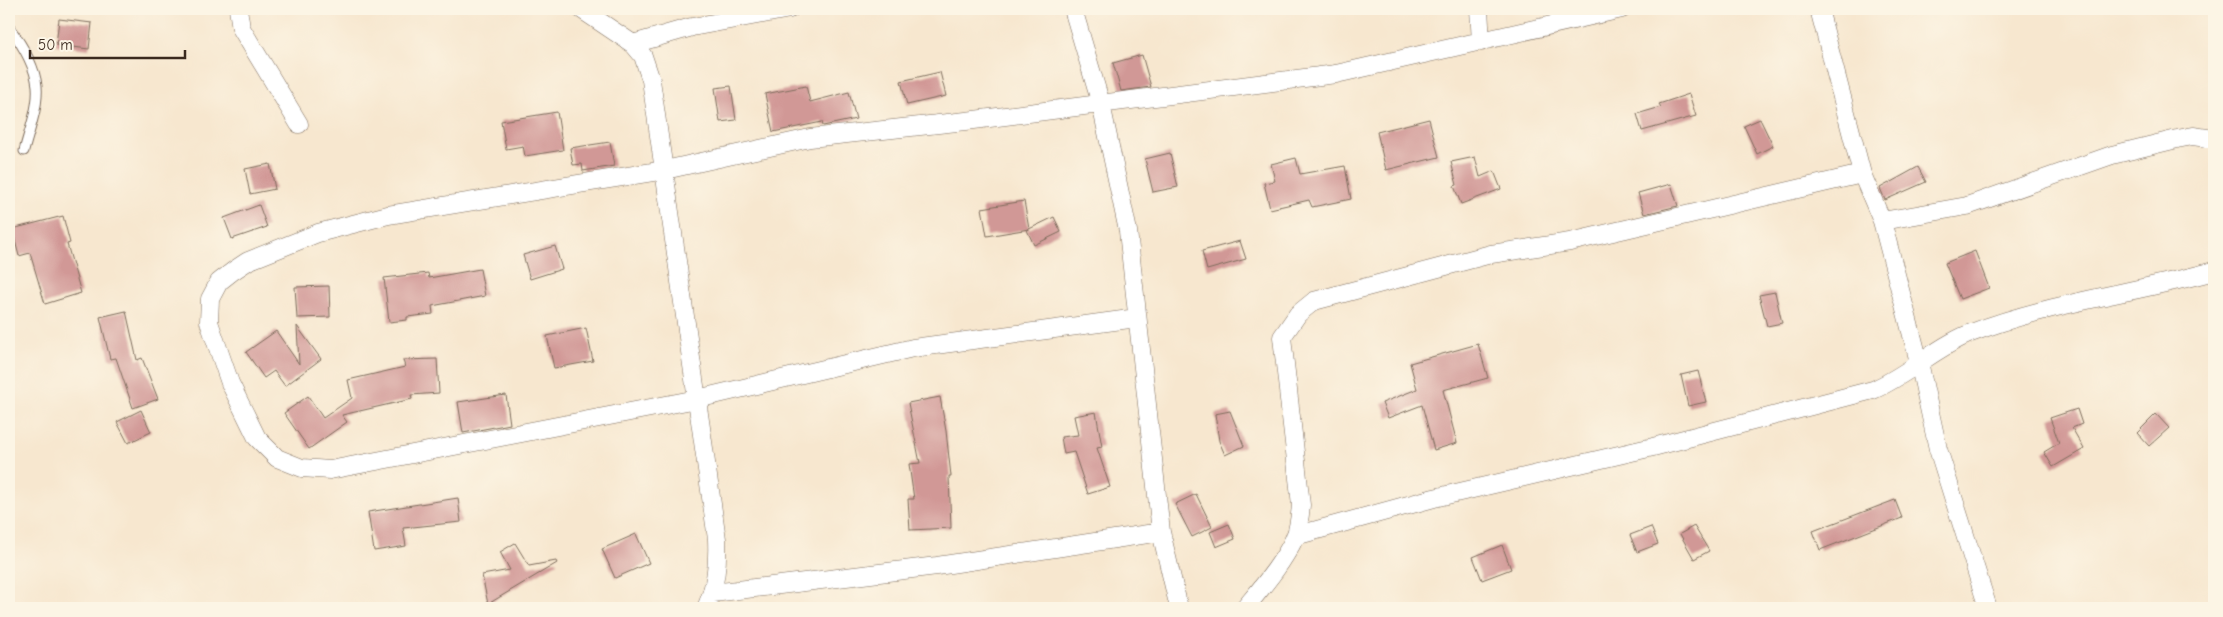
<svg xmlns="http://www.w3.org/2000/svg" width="2223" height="617" viewBox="0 0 2223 617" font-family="'Comic Neue',sans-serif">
  <rect width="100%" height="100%" fill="#fcf5e5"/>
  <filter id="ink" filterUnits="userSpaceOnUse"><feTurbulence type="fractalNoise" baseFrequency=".02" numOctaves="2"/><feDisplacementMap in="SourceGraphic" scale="10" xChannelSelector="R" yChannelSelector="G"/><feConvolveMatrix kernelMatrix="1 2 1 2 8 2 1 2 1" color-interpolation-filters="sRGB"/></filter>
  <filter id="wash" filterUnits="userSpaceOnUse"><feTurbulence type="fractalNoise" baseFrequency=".0096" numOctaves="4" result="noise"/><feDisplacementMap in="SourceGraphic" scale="20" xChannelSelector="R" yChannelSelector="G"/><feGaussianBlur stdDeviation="1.12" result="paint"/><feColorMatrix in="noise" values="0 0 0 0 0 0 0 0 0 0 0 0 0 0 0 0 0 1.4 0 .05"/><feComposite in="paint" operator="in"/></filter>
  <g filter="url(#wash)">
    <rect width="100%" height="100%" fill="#f7e7cf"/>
    <g id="blocks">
      <path fill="#d19896" d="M 59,19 L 92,23 L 89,49 L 56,45 Z
        M 1142,55 L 1151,87 L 1121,91 L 1113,63 Z
        M 940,72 L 946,96 L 907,105 L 901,81 Z
        M 731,86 L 736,120 L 720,122 L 715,88 Z
        M 806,86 L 810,102 L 849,92 L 856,119 L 823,126 L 822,122 L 773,132 L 765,94 Z
        M 1689,94 L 1696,116 L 1642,131 L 1637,114 L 1661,107 L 1659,104 Z
        M 557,112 L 563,150 L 525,156 L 523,146 L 506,149 L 501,121 Z
        M 1429,119 L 1439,157 L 1386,170 L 1377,132 Z
        M 1760,119 L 1773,146 L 1757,154 L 1744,126 Z
        M 610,142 L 614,166 L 583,171 L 582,164 L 573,165 L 570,148 Z
        M 1170,153 L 1178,187 L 1153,192 L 1145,159 Z
        M 1475,157 L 1480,177 L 1494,171 L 1501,189 L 1461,204 L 1454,186 L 1457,185 L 1451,162 Z
        M 1296,158 L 1300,174 L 1345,166 L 1351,199 L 1312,207 L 1309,200 L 1270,209 L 1264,183 L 1275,181 L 1271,164 Z
        M 270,164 L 275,189 L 250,194 L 245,169 Z
        M 1918,167 L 1926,182 L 1885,200 L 1880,188 Z
        M 1671,184 L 1678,206 L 1644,214 L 1638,193 Z
        M 1024,201 L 1029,229 L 987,236 L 982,208 Z
        M 259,205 L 267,227 L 232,239 L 224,218 Z
        M 63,216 L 70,243 L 67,244 L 81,293 L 45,304 L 30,253 L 19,256 L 12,229 Z
        M 1054,217 L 1061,232 L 1034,245 L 1027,230 Z
        M 1240,241 L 1246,259 L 1207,270 L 1202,251 Z
        M 555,246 L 562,269 L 530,279 L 523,255 Z
        M 1975,251 L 1989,288 L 1960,299 L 1945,263 Z
        M 480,269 L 485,296 L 432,306 L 433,314 L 407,317 L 407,320 L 389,322 L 384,278 L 428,273 L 429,278 Z
        M 329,286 L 330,317 L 297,318 L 295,287 Z
        M 1775,292 L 1782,323 L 1767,326 L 1759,295 Z
        M 126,311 L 137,360 L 142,358 L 158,399 L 133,408 L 116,358 L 110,359 L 100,317 Z
        M 297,326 L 321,359 L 285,386 L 274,371 L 264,378 L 246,352 L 276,331 L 299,364 Z
        M 586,328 L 593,361 L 554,368 L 547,336 Z
        M 1478,344 L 1488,378 L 1443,390 L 1457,443 L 1434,450 L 1422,405 L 1388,418 L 1382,403 L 1417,389 L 1410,363 Z
        M 437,359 L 439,393 L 411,395 L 412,399 L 342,415 L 347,422 L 309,449 L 284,413 L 308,396 L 323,418 L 352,398 L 348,380 L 405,367 L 403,360 Z
        M 1698,371 L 1706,402 L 1688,406 L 1681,375 Z
        M 506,395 L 510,424 L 463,433 L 458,402 Z
        M 940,397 L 946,431 L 951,476 L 949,476 L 951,528 L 910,530 L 908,499 L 914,499 L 909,464 L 920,463 L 908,403 Z
        M 2077,409 L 2082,424 L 2072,428 L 2084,449 L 2053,467 L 2044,452 L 2059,443 L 2050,418 Z
        M 141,410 L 151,432 L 128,443 L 117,422 Z
        M 1230,411 L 1244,446 L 1225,455 L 1219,441 L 1215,414 Z
        M 1096,412 L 1102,447 L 1097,448 L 1110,487 L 1088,494 L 1074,452 L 1064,454 L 1061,437 L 1078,435 L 1074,416 Z
        M 2156,414 L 2169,428 L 2149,446 L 2137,433 Z
        M 1196,494 L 1212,527 L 1192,537 L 1175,504 Z
        M 458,498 L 461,522 L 403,528 L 406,546 L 374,551 L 368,512 Z
        M 1895,500 L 1902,518 L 1820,550 L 1813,531 Z
        M 1229,524 L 1235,539 L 1216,547 L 1210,532 Z
        M 1694,526 L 1709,551 L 1694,559 L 1680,534 Z
        M 1651,527 L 1658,544 L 1637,552 L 1630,535 Z
        M 636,534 L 649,563 L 615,578 L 602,549 Z
        M 515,543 L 529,566 L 556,561 L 557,563 L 488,604 L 482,575 L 510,570 L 500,552 Z
        M 1502,545 L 1511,569 L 1482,580 L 1473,557 Z"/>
    </g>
  </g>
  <g filter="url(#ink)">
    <use href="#blocks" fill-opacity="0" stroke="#7d6c5c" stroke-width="1"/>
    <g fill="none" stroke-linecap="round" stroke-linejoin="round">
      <defs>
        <path id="service" d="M 9,27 C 21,43 35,66 37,86 C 39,106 29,131 24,151"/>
        <path id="minor" d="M 238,9 L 241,28 L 299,124
          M 581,9 L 633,44 L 643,56 L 651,80 L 717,539 C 718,564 716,585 706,608
          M 1073,9 L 1101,104 L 1128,231 L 1161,532 L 1179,608
          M 1479,9 L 1481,42
          M 1819,9 L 1862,174 L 1882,221 L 1919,362 L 1938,449 L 1988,608
          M 633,44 L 692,27 L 790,9
          M 1882,221 L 1967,206 L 2112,155 L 2177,139 L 2193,136 L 2214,139
          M 1137,318 L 913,348 L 697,399 L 330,470 L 302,468 L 277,458 L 257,438 L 230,383 L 209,322 L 210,299 L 219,282 L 233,271 L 248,261 L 318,233 L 388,215 L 665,170 L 810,138 L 966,121 L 1336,74 L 1622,9
          M 1295,536 L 1434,498 L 1653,447 L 1873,390 C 1908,375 1936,347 1971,333 C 2049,303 2134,293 2214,271
          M 713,593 L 937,566 L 1161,532
          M 1245,608 C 1263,586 1283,563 1295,537 C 1299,527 1300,516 1301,505 L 1282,337 L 1298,314 L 1314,301 L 1491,254 L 1570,242 L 1862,174"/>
      </defs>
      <use href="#service" stroke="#7d6c5c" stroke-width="11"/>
      <use href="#minor" stroke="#7d6c5c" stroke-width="19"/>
      <use href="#service" stroke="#fff" stroke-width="9"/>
      <use href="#minor" stroke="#fff" stroke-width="18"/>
    </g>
  </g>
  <rect width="2223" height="617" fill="none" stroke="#fcf5e5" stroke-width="30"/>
  <path d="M30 50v8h155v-8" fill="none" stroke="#3b2a1e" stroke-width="2.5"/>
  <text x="38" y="50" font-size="15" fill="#3b2a1e" stroke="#fcf5e5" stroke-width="4" paint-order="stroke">50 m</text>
</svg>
